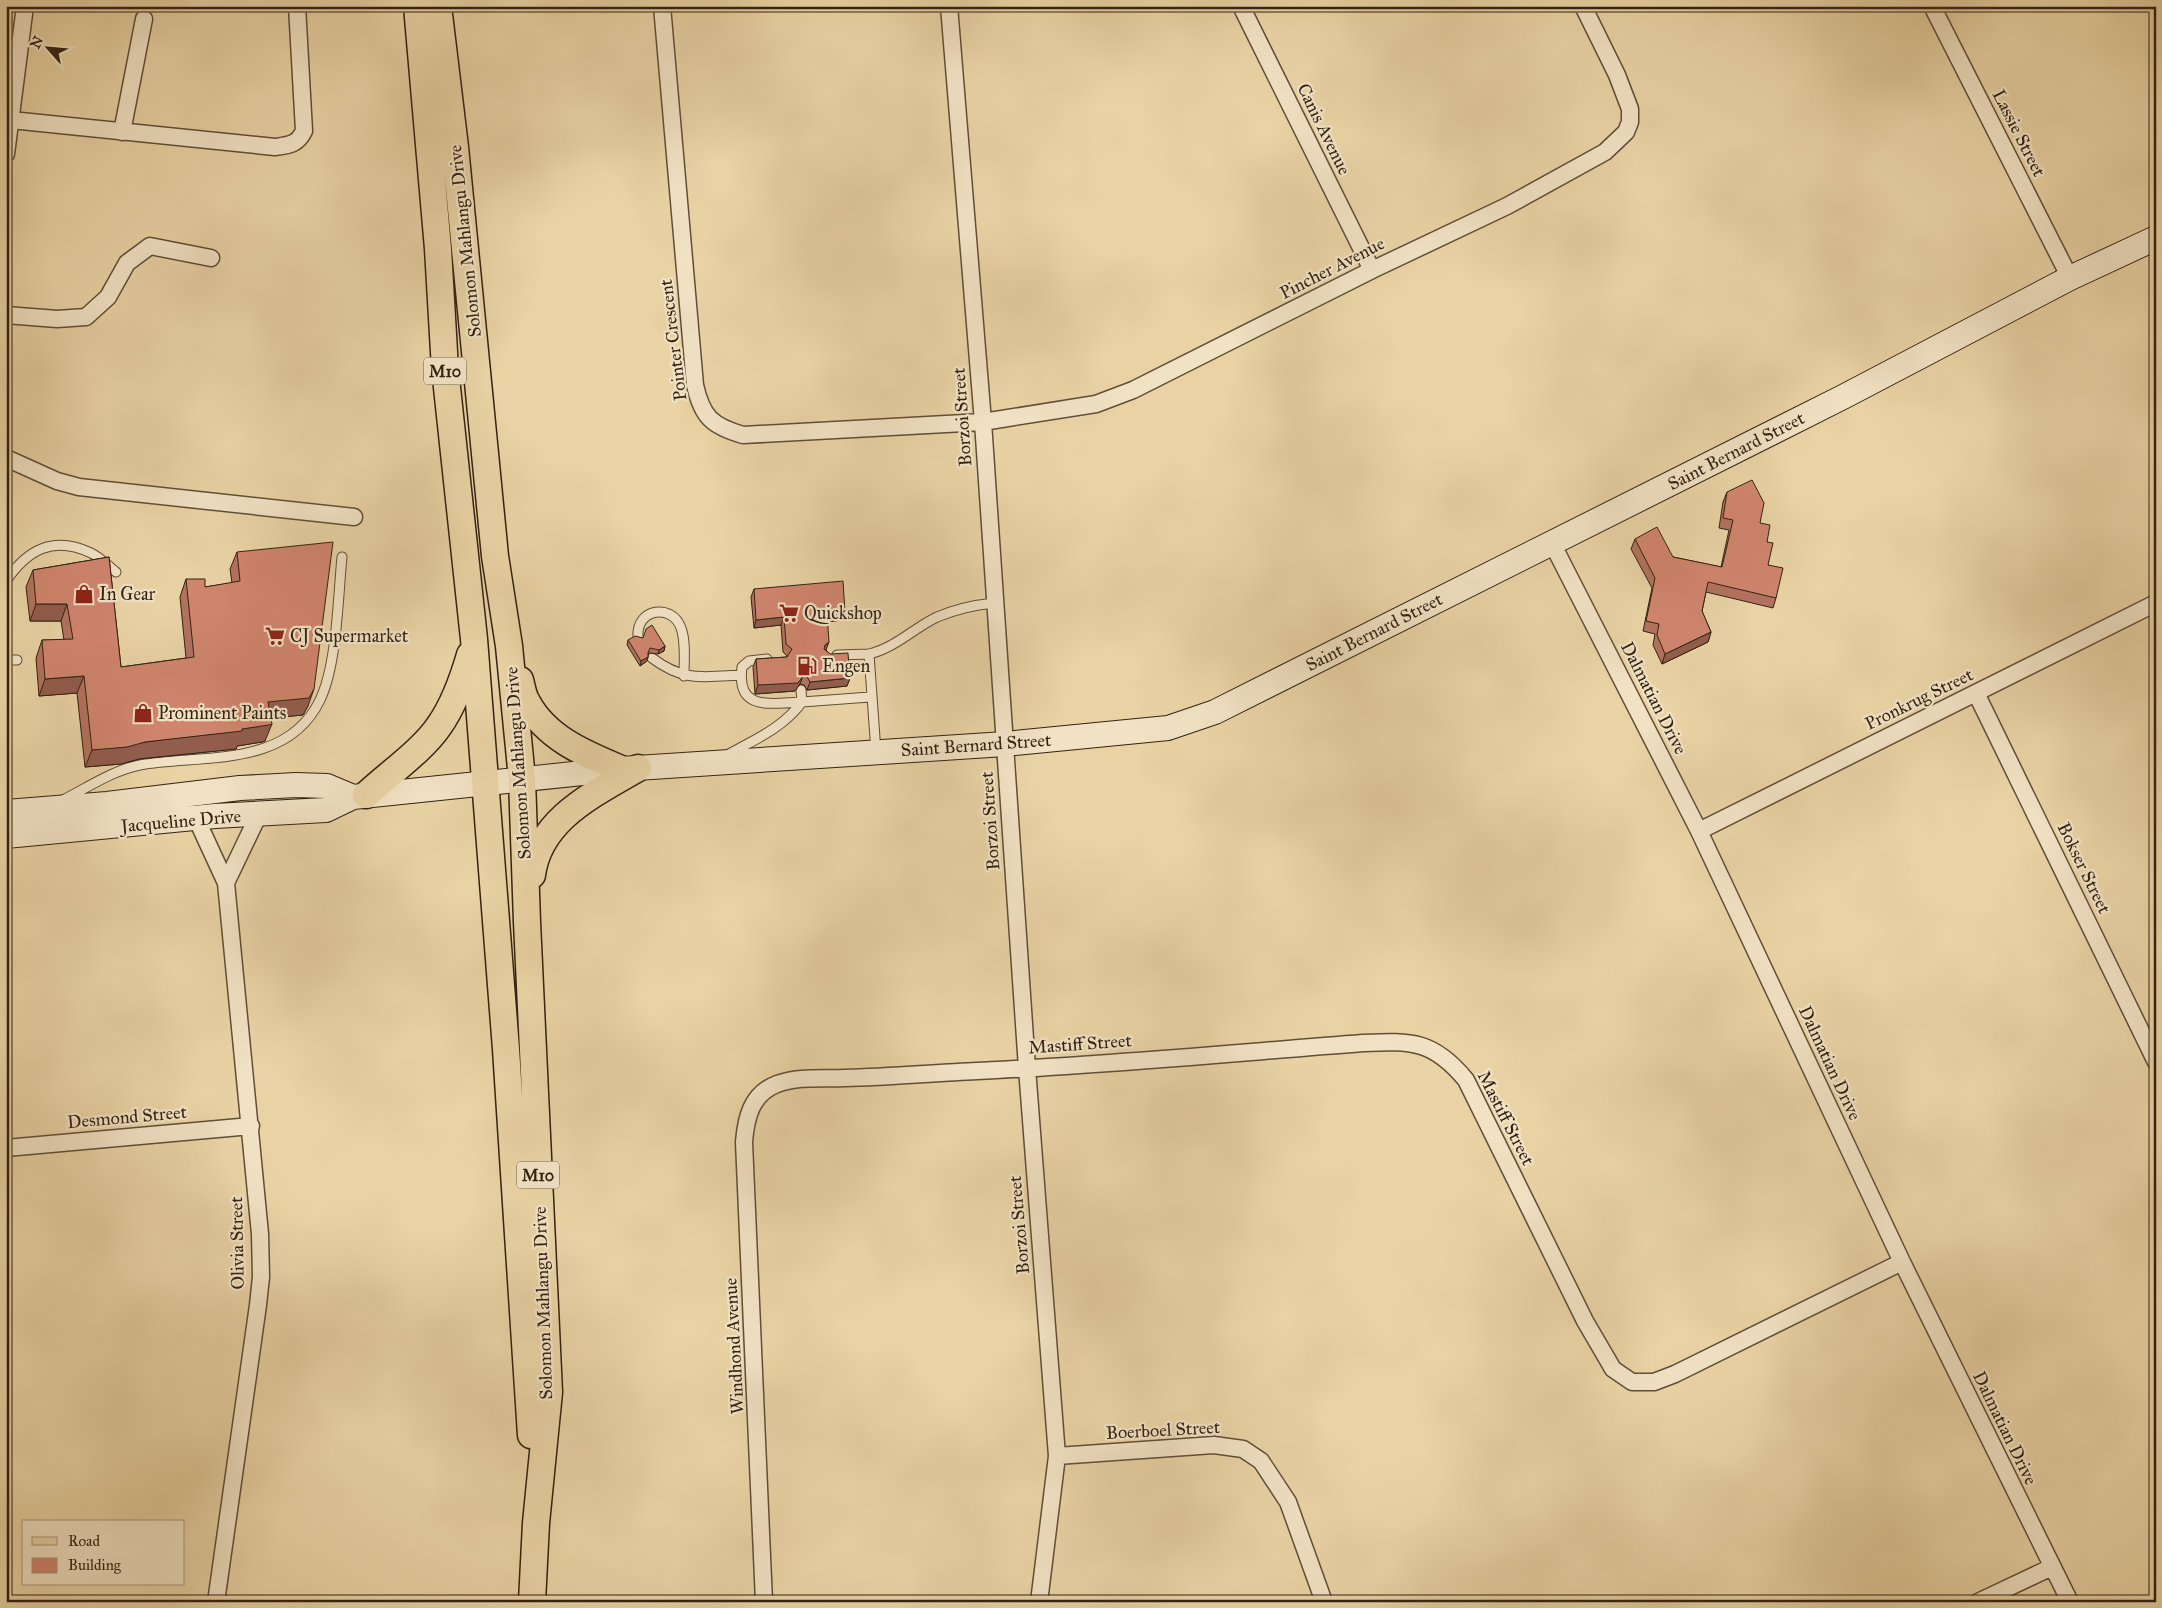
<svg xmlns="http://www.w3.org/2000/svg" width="2162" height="1608" viewBox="0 0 2162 1608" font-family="'IM FELL Great Primer',serif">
  <rect width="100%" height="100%" fill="#e9d3a5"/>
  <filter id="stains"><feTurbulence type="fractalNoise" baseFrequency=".004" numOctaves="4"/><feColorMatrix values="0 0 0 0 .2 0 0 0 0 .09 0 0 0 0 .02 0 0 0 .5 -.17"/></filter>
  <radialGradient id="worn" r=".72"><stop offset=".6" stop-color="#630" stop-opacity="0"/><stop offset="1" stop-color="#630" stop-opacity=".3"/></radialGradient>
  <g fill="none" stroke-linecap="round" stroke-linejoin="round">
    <defs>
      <path id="lane" d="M 6,581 C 27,550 53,535 91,553 C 100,557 108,566 116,572
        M 638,637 C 636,608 672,603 681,628 C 686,641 684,661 684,676
        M 837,655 L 869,654
        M 652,658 C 684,682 703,677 741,675
        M 767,659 L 749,661 L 742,667 C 736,712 770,703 802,702 L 801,690
        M 6,660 L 17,660
        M 876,752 L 869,654 C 895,648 914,628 937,617 C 956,609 974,605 994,603
        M 727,755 C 754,740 783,728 802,702 L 870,697
        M 63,800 C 87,788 113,770 140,765 C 201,754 287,769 320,700 C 337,665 338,597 342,557"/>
      <path id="street" d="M 662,6 L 695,385 C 702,417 712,426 743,435 L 983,422 L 1096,404 L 1133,390 L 1372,270 L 1507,206 L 1605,152 L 1626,132 L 1630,122 L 1630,109 L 1617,75 L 1583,6
        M 949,6 L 983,422 L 1027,1068 L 1057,1456 L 1039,1602
        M 1241,6 L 1372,270
        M 1932,6 L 2070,278
        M 11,120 L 275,147 C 289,145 297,145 304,131 L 297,6
        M 122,132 L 144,19
        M 6,154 L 25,6
        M 6,315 L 57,319 L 86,317 L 108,297 L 127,263 L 150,246 L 211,258
        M 6,458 L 57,481 L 79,487 L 354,517
        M 1552,543 L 1699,831 L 1902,1262 L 2070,1602
        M 1976,693 L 2156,1062
        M 196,818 L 226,883 L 260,1234 L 261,1277 L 258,1305 L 216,1602
        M 1699,831 L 2156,603
        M 226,883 L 259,814
        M 6,1148 L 251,1126
        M 1057,1456 L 1214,1445 L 1243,1449 L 1261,1461 L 1288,1502 L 1324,1602
        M 764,1602 L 744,1142 C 746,1118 751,1094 777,1084 C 799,1076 822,1079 845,1078 C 889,1077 933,1073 977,1071 C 1106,1065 1234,1053 1363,1043 C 1412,1041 1433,1040 1466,1080 L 1585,1321 L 1613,1369 L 1632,1382 L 1654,1382 L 1675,1374 L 1902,1262
        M 1978,1602 L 2052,1567"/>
      <path id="secondary" d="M 6,812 L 107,804 L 240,788 L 296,785 L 327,786 L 353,797
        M 6,836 L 215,816 L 326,810 L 353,797 L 621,769 L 1005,744 L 1168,728 L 1215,712 L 1843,397 L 2070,278 L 2156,238"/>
      <path id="primary" d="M 417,6 L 438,249 L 445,369 L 474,639 L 506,1049 L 531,1435
        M 438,6 L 455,147 L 495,556 L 509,646 L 522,779 L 527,922 L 549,1392 L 536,1523 L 532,1602
        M 520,680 C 522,687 523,696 527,702 C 546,738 585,754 621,769
        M 366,795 C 387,775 423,750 439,726 C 454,705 463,679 470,655
        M 532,875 C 539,819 594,794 638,768"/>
    </defs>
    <use href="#lane" stroke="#604e38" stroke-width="11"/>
    <use href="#street" stroke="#604e38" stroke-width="19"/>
    <use href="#secondary" stroke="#322213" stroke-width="26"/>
    <use href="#primary" stroke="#322213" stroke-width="29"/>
    <use href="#lane" stroke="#f1e2c4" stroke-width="9"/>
    <use href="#street" stroke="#f1e2c4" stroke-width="16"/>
    <use href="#secondary" stroke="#f1e2c4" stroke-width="24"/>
    <use href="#primary" stroke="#e9d3a5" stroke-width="26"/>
  </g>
  <path fill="#b3725f" stroke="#322213" d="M 1727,492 L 1760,523 L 1767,542 L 1768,565 L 1776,598 L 1773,608 L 1706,592 L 1702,611 L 1711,632 L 1708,642 L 1662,664 L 1653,645 L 1655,634 L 1643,631 L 1652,588 L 1631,549 L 1635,539 L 1673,557 L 1721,567 L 1729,530 L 1719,528 L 1723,502 Z
    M 237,552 L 308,706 L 303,715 L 271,718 L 265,741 L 262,742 L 237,746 L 236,749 L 139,759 L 121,764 L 85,767 L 77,693 L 39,696 L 36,658 L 42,640 L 64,640 L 61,621 L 30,621 L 26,587 L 33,570 L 109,557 L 121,667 L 186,658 L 180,597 L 186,579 L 205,587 L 232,583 L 230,569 Z
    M 754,589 L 845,612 L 842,620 L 828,622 L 826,650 L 850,678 L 847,686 L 807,690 L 804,685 L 800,684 L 795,691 L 755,694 L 753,667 L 756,659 L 787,657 L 787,656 L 783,652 L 781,625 L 754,628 L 751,597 Z
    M 628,640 L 665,646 L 664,651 L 658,654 L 649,653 L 647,661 L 640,666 L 627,645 Z"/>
  <path fill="#925d4d" stroke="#322213" d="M 36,604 L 67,604 L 61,621 L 30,621 Z
    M 845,612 L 842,620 L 824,622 L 827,614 Z
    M 784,617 L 781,625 L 754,628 L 756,620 Z
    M 1711,632 L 1708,642 L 1662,664 L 1665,654 Z
    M 829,642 L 826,650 L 822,653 L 825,645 Z
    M 665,646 L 664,651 L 658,654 L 659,650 Z
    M 648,657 L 647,661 L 640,666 L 641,661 Z
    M 84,676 L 77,693 L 39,696 L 45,679 Z
    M 803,676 L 800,684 L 795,691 L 755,694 L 758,685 Z
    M 850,678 L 847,686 L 807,690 L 810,682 Z
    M 314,689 L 308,706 L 303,715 L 262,719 L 268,702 Z
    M 272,724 L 265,741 L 262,742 L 237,746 L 236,749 L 139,759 L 121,764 L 85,767 L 92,750 L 145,742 L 242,729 Z"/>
  <path fill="#d0856e" stroke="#322213" d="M 1752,480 L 1764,503 L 1760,523 L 1770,525 L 1767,542 L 1773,543 L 1768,565 L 1783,568 L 1776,598 L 1708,582 L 1702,611 L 1711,632 L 1665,654 L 1657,635 L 1659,624 L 1646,621 L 1655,578 L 1635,539 L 1657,527 L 1673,557 L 1722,567 L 1733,520 L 1723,518 L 1727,492 Z
    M 333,542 L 314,689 L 309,698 L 268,702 L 272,724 L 269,725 L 242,729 L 242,731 L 145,742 L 127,747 L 92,750 L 84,676 L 45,679 L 42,640 L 73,639 L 67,604 L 36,604 L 33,570 L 109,557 L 121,667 L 194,657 L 186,579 L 205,579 L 205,587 L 240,581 L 237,552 Z
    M 843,581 L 845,612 L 827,614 L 829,642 L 825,645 L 824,649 L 830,654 L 848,653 L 850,678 L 810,682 L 807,677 L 803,676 L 798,683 L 758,685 L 756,659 L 787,657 L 792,649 L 786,644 L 784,617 L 756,620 L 754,589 Z
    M 652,625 L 665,646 L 659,650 L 650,648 L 648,653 L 648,657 L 641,661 L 628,640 L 635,636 L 643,638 L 646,629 Z"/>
  <defs>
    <symbol id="shop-bare" viewBox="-9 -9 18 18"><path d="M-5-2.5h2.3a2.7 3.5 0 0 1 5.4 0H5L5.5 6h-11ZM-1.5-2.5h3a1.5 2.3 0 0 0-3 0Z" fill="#8f2418" stroke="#f1e2c4" stroke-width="2.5" paint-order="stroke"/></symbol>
    <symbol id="supermarket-bare" viewBox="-9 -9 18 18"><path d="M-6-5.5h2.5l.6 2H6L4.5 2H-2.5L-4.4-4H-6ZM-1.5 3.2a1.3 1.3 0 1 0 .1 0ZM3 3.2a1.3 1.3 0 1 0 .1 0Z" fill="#8f2418" stroke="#f1e2c4" stroke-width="2.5" paint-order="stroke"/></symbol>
    <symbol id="fuel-bare" viewBox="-9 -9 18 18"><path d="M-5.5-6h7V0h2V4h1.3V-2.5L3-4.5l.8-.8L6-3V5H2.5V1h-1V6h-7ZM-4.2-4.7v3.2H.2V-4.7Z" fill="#8f2418" stroke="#f1e2c4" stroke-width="2.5" paint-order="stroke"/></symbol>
  </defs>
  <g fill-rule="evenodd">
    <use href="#shop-bare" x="70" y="580" width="28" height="28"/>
    <use href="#supermarket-bare" x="775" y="599" width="28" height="28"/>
    <use href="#supermarket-bare" x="261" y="622" width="28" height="28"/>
    <use href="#fuel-bare" x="793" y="652" width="28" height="28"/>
    <use href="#shop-bare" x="129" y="699" width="28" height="28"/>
  </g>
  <g text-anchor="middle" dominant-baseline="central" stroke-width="4.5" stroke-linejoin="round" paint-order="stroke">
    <g fill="#f1e2c4" stroke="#6b5c48" stroke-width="1">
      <rect x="424" y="357.5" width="42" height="27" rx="4"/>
      <rect x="517" y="1161.5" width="42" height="27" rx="4"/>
    </g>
    <g font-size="16" font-weight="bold" fill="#322213">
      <text x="445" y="371">M10</text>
      <text x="538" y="1175">M10</text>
    </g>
    <g font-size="18" fill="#322213" stroke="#f1e2c4">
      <text transform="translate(1324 129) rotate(64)">Canis Avenue</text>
      <text transform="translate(2019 133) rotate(63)">Lassie Street</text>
      <text transform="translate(465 241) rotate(-96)">Solomon Mahlangu Drive</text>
      <text transform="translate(1332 268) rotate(-27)">Pincher Avenue</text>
      <text transform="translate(673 340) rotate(-97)">Pointer Crescent</text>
      <text transform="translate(962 417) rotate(-94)">Borzoi Street</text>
      <text transform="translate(1736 451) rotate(-27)">Saint Bernard Street</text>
      <text transform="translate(1374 632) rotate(-27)">Saint Bernard Street</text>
      <text transform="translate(1654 698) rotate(63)">Dalmatian Drive</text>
      <text transform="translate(1919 699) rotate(-26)">Pronkrug Street</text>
      <text transform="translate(976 745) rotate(-4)">Saint Bernard Street</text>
      <text transform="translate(518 763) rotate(-94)">Solomon Mahlangu Drive</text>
      <text transform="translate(181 821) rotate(-5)">Jacqueline Drive</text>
      <text transform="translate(990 821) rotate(-94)">Borzoi Street</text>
      <text transform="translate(2084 868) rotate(64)">Bokser Street</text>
      <text transform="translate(1080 1044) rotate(-4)">Mastiff Street</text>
      <text transform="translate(1830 1063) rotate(65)">Dalmatian Drive</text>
      <text transform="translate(127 1117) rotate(-5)">Desmond Street</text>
      <text transform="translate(1506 1118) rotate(63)">Mastiff Street</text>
      <text transform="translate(1019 1225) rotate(-95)">Borzoi Street</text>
      <text transform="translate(237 1243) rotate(-91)">Olivia Street</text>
      <text transform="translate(543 1303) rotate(-92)">Solomon Mahlangu Drive</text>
      <text transform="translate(734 1346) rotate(-93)">Windhond Avenue</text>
      <text transform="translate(2005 1428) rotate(64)">Dalmatian Drive</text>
      <text transform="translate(1163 1430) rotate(-3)">Boerboel Street</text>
    </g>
    <g font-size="18" fill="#322213" stroke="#f1e2c4" text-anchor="start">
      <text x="99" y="594">In Gear</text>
      <text x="804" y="613">Quickshop</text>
      <text x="290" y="636">CJ Supermarket</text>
      <text x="822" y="666">Engen</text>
      <text x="158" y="713">Prominent Paints</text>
    </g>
  </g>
  <rect width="2162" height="1608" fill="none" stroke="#e9d3a5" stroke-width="25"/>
  <rect x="8" y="8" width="2147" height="1593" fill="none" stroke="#322213" stroke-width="2.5"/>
  <rect x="12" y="12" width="2137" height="1583" fill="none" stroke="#322213"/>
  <rect x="22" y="1520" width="162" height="65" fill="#f1e2c4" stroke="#a5957d"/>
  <rect x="32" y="1537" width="25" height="8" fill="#e9d3a5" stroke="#a5957d"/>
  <text x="68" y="1546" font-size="15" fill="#322213">Road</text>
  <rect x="32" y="1558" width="25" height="15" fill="#d0856e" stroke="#a5957d"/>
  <text x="68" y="1570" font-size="15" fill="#322213">Building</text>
  <g transform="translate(48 48) rotate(297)" stroke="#f1e2c4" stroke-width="4" paint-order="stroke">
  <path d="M0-4L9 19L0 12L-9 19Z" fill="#322213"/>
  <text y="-8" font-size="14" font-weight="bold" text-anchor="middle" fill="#322213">N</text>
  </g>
  <rect width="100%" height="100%" filter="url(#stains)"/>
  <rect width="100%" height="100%" fill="url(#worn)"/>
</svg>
